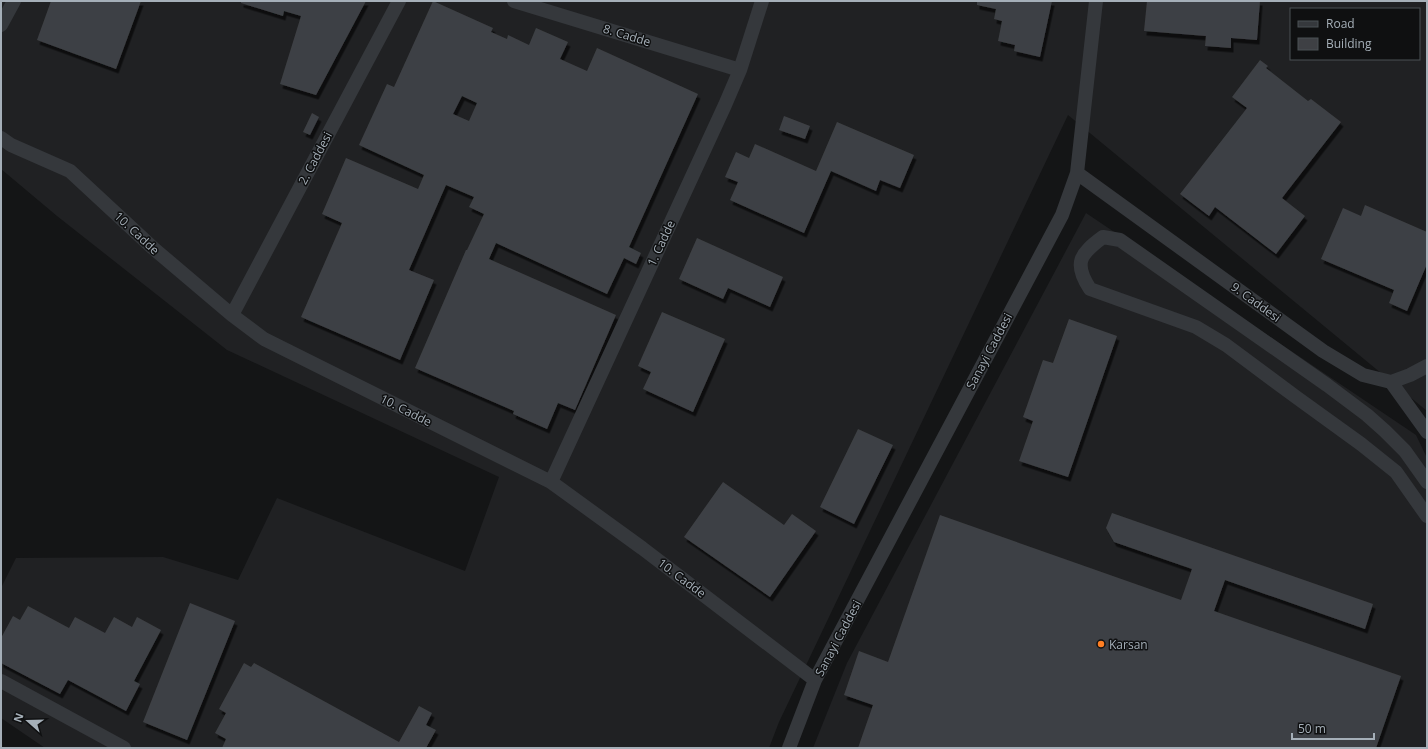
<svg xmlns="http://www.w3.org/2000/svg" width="1428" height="749" viewBox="0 0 1428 749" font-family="'Open Sans',sans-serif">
  <defs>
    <filter id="shadow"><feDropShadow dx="2.5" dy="4.5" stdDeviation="0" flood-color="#0009"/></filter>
  </defs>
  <rect width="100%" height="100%" fill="#141516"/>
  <path fill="#202123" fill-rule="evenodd" d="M 1,1 L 1427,1 L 1427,411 L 1068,115 L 779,722 L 769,748 L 45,748 L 1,718 L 1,588 L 16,558 L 163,557 L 238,580 L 277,498 L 465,571 L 499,477 L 227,350 L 57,216 L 1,169 ZM 1291,9 L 1419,9 L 1419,59 L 1291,59 Z
    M 1086,213 L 1416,435 L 1427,458 L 1427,748 L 813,748 L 847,663 Z"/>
  <path fill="#3e4044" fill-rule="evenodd" filter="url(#shadow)" d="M 51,1 L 141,1 L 116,69 L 37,40 Z
    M 241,1 L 366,1 L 316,95 L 280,84 L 301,16 L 284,11 L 283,16 L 241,3 Z
    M 433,1 L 493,28 L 491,32 L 507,39 L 508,35 L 529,45 L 536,28 L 568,42 L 560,59 L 587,71 L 597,48 L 698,94 L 629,247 L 641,253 L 636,264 L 624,258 L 607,294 L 496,243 L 489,259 L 616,315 L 575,410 L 558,403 L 547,429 L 513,414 L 514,411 L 415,368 L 466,250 L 467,250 L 484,214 L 469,207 L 474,197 L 446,185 L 409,270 L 434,280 L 400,360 L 301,317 L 342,223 L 322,214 L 346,158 L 418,189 L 424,175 L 359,145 L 387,84 L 394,87 ZM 462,96 L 477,103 L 469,121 L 453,114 Z
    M 977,1 L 1052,1 L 1040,57 L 1014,51 L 1015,45 L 998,41 L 1002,21 L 994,19 L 996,9 L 977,5 Z
    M 1147,1 L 1260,1 L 1257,40 L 1231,38 L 1231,48 L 1205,46 L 1206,36 L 1144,31 Z
    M 1260,60 L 1268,66 L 1266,68 L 1308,101 L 1311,99 L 1341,122 L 1282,198 L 1305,216 L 1276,254 L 1215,207 L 1209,216 L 1180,194 L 1247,108 L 1232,97 Z
    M 312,113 L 319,117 L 310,135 L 303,132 Z
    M 784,116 L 810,126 L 805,139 L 779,130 Z
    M 837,122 L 914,155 L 900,188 L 880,180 L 876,191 L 831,171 L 804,233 L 730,200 L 738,182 L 725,177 L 736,152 L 749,158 L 755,144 L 816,171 Z
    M 1365,205 L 1427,232 L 1427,264 L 1407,311 L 1389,303 L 1394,290 L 1321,259 L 1343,208 L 1361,216 Z
    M 697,238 L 783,277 L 770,307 L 728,288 L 723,299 L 679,279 Z
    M 662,312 L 725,339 L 693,412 L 643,389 L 651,372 L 638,366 Z
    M 1069,319 L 1117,336 L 1068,477 L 1019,461 L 1033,421 L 1023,417 L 1043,360 L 1053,363 Z
    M 858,429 L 893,445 L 854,524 L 820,507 Z
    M 723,482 L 784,525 L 792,514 L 816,531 L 770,597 L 684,537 Z
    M 1112,513 L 1373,604 L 1365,629 L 1225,580 L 1214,611 L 1401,676 L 1376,748 L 858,748 L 873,705 L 844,695 L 859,651 L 888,662 L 940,515 L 1181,600 L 1192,569 L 1114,542 L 1106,528 Z
    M 190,603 L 235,621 L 187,740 L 143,722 Z
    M 28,606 L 69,628 L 75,617 L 105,633 L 114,617 L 132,627 L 137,617 L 161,630 L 134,681 L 140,684 L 126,711 L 68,680 L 60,694 L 1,663 L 1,638 L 13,616 L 20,620 Z
    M 244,663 L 251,667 L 254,663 L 399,742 L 419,706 L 432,713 L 426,725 L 436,730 L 426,748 L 222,748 L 226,739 L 215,733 L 226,713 L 219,709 Z"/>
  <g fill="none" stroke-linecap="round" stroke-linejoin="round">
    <path stroke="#35383c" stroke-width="14" d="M 514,1 L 740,70
      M 1,25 L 14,1
      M 1,138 L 11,145 L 70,171 L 153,248 L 232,315 L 264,339 L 551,482 L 642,548 L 815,680
      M 1077,173 L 1323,351 L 1363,375 L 1391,382 L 1427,432
      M 232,315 L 399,1
      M 1391,382 L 1410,375 L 1427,366
      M 551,482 L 725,105 L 740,70 L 762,1
      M 1427,482 L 1405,451 L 1385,431 L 1367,415 L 1327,385 L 1120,240 L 1103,237 C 1080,254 1073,263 1090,289 L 1196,327 L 1226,345 L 1296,397 L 1361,444 L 1396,472 L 1427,516
      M 1,681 L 124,748
      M 789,748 L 815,680 L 1062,215 L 1077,173 L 1096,1"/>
  </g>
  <circle fill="#ff7f23" stroke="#0f1011" stroke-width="1.5" cx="1101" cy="644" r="4"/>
  <g text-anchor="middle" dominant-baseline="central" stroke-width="3" stroke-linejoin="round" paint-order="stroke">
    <g font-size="12" fill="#a5afb8" stroke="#0f1011">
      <text transform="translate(627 35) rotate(17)">8. Cadde</text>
      <text transform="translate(315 158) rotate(-62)">2. Caddesi</text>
      <text transform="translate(137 233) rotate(43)">10. Cadde</text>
      <text transform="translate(661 243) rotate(-65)">1. Cadde</text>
      <text transform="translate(1256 302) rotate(36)">9. Caddesi</text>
      <text transform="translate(989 351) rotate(-62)">Sanayi Caddesi</text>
      <text transform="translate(406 410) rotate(27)">10. Cadde</text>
      <text transform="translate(682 578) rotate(37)">10. Cadde</text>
      <text transform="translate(838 638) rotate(-62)">Sanayi Caddesi</text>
    </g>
    <g font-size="12" fill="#a5afb8" stroke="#0f1011" text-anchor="start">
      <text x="1109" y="644">Karsan</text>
    </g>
  </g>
  <rect width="1428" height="749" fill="none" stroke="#a5afb8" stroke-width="4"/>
  <rect x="1290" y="8" width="130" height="52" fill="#0f1011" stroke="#4b5054"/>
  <rect x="1298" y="21" width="20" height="6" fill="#35383c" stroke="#4b5054"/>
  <text x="1326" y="28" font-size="12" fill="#a5afb8">Road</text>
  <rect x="1298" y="38" width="20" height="12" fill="#3e4044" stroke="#4b5054"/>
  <text x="1326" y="48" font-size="12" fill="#a5afb8">Building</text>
  <g transform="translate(28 721) rotate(290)" stroke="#0f1011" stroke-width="3" paint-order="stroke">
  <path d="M0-3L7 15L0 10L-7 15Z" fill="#a5afb8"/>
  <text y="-6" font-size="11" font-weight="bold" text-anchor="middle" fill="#a5afb8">N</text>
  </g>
  <path d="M1292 733v6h82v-6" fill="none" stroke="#a5afb8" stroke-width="2"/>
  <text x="1298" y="733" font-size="12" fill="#a5afb8" stroke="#0f1011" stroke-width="3" paint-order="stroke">50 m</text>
</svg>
